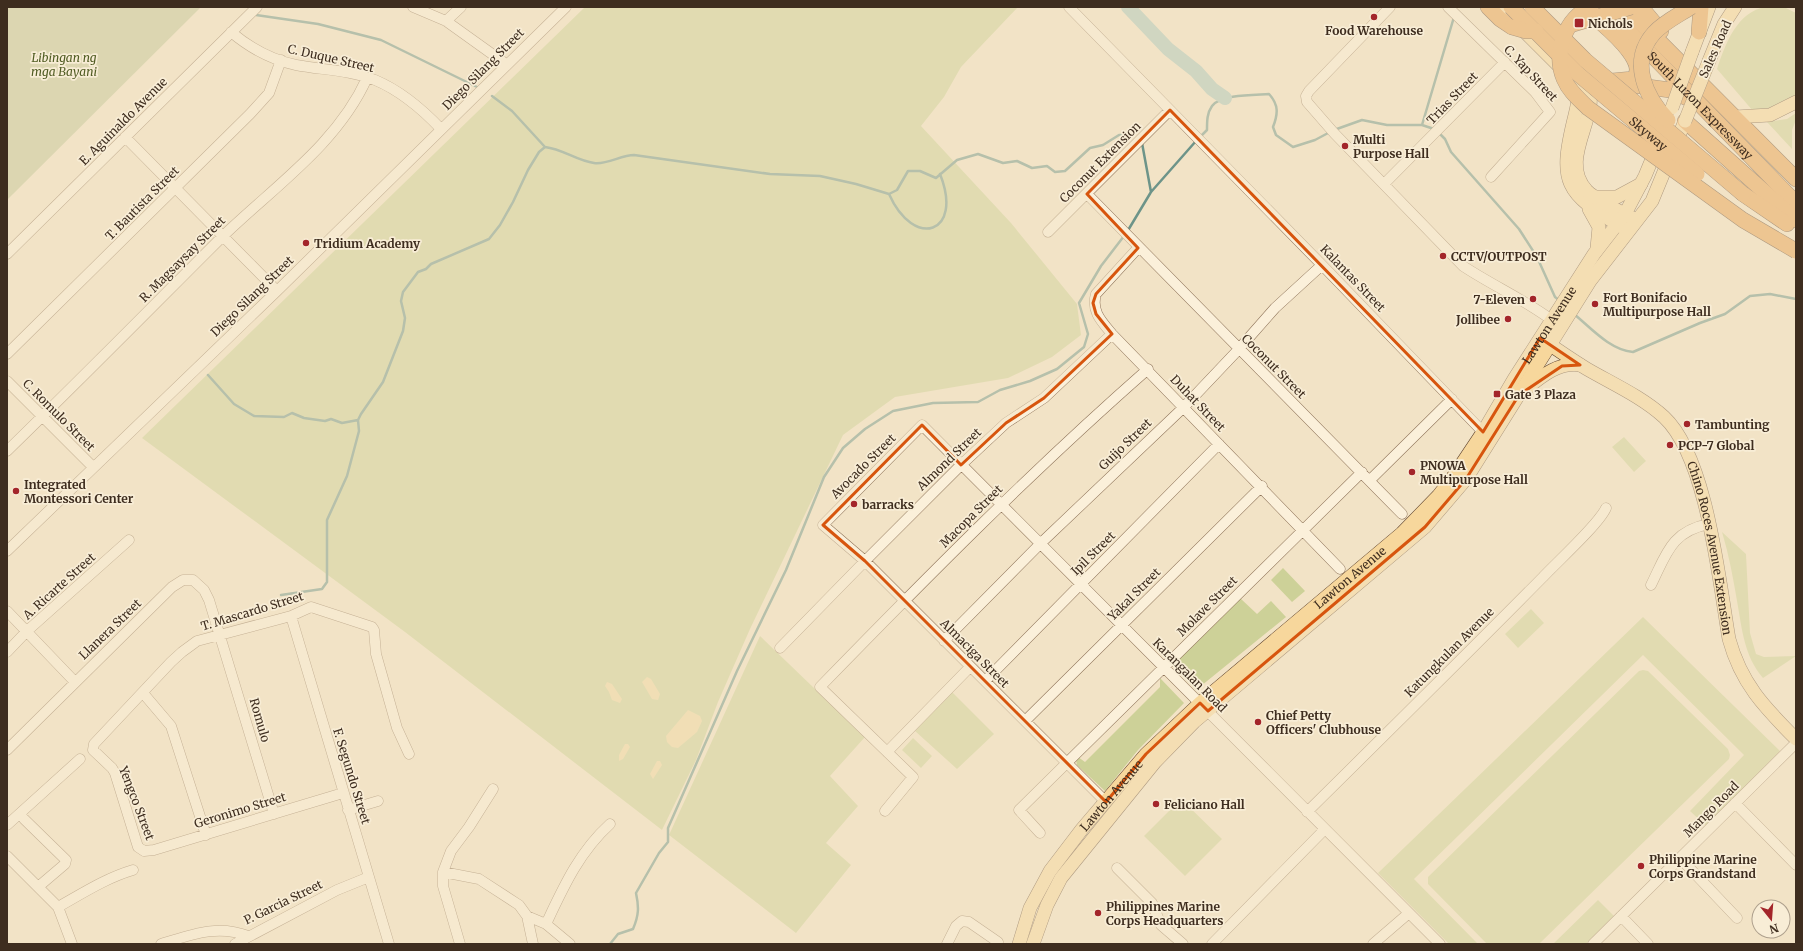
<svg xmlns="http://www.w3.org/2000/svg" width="1803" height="951" viewBox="0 0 1803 951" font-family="Merriweather,serif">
  <rect width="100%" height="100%" fill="#f2e3c6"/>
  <path fill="#cdd198" d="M 585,7 L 1018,7 L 961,67 L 944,97 L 921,126 L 1011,223 L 1077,304 L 1081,335 L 1052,357 L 1008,378 L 895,397 L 843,435 L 750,629 L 718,702 L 696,760 L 662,830 L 405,632 L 142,438 Z
    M 1766,7 L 1784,7 L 1796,13 L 1796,99 L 1777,108 L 1753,111 L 1717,69 C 1725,45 1737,11 1766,7 Z
    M 1796,113 L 1796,120 L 1792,130 L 1792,149 L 1767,122 L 1787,119 Z
    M 1624,437 L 1646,461 L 1634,472 L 1612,447 Z
    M 1722,532 L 1746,554 L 1750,633 L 1756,654 L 1764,657 L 1796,656 L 1763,678 C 1744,656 1742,629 1737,601 C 1733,578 1729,555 1722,532 Z
    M 1283,568 L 1305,591 L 1292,602 L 1271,580 Z
    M 1240,598 L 1257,614 L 1271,601 L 1286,617 L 1196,690 L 1175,668 L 1173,663 Z
    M 1531,609 L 1544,623 L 1518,648 L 1505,634 Z
    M 1643,617 L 1780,751 L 1706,826 L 1690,811 L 1744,755 L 1643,655 L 1414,879 L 1478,944 L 1449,944 L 1378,873 Z
    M 760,636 L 865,737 L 830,776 L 858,806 L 826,843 L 851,865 L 796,933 L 669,835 Z
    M 1643,670 L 1648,671 L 1728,749 L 1730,755 L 1729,759 L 1539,944 L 1487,944 L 1428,884 L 1428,877 L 1639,671 Z
    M 1160,678 L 1184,703 L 1138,750 L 1105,791 L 1077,765 L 1076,760 L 1078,757 L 1085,762 L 1160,687 Z
    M 952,692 L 994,734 L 957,769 L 915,731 Z
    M 913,738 L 932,756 L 921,768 L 902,750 Z
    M 1181,799 L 1222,839 L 1185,876 L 1144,836 Z
    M 1598,900 L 1614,916 L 1586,944 L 1553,944 Z"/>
  <path fill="#efd8a1" d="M 647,677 L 651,679 L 660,694 L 658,700 L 652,699 L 642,682 Z
    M 607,682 L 612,684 L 622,699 L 620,703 L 612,700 L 609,692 L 605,686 Z
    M 688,710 L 700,716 L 702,721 L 697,732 L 678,748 L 672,747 L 667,742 L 666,736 Z
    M 625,744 L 628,744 L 630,747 L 623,759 L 619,761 L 619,755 Z
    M 657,761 L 660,761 L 662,765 L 653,779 L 650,774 Z"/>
  <path fill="#c2c698" d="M 7,7 L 201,7 L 7,200 Z"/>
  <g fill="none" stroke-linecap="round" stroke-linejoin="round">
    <path stroke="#6d9489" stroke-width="2.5" d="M 256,15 L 318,24 L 381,40 L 477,87
      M 492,96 L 512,111 L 545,147
      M 1422,125 L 1454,17
      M 1334,130 L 1362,120 L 1387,125 L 1422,125 L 1434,129
      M 1438,132 L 1445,139 L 1451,152 L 1519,229 L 1537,257 L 1555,297 L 1559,300
      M 1200,137 L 1207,130 C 1207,121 1207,113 1212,106 C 1220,94 1256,95 1269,94 C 1279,105 1278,114 1273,127 L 1276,135 L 1293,147 L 1315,140 L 1330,132
      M 1142,143 L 1151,192
      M 889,194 C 914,250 964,234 940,174
      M 1127,232 L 1151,192 L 1196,141
      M 1574,314 C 1591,328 1610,350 1633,352 L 1700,323 L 1725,314 L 1750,296 L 1770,294 L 1796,299
      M 208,375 L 234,404 L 254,416 L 284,417 L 292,413 L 304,418 L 325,421 L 331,419 L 342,423 L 358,420
      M 281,595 L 322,589 L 327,582 L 327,520 L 347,476 L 359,431 L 358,420 L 361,414 L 383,382 L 403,331 L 405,318 L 401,301 L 403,292 L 418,272 L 426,269 L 431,264 L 489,239 L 500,225 L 513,202 L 528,170 L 539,152 L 545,147 C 563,149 577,161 594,163 C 607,165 621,155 634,155 L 770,174 L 820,176 L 856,184 L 889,194 L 897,190 L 908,171 L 920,171 L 936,178 L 957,160 L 978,154 L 1003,163 L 1017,161 L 1032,168 L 1047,166 L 1055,172 L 1065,171 L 1090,148 L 1103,145 L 1119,135 L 1133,135
      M 610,944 L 618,934 L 633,929 C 639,915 639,907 636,893 L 659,853 L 668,842 L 668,828 L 737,671 L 786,570 L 824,477 L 843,448 L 865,429 L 893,411 L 933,403 L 978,402 L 1000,390 L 1030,381 L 1057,369 L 1084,347 L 1088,334 L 1079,303 L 1101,266 L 1124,236"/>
    <path stroke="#a7c5bb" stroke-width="14" d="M 1128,7 L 1168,49 L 1196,71 L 1212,89 L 1225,98"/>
    <defs>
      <path id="minor" d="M 413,7 L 446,21 L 506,64
        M 1069,7 L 1322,265 L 1483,432
        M 1390,7 L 1309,91 L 1306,96 L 1307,102 L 1334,133 L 1463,266 C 1493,286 1528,301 1557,324
        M 1448,7 L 1535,92 L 1550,112 L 1491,177
        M 446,21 L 461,7
        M 231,32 C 250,48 272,60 296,65 C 322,70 350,70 375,80 C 399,90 423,110 441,129
        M 125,137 L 277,291
        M 1384,184 L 1505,62
        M 1087,194 L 1402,514
        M 1048,232 L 1170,110
        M 1138,248 L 1096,294 C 1091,311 1101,321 1112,334 L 1340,569
        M 7,254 L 257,7
        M 7,354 L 250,114 L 269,93 L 281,60
        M 7,381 L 93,467
        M 7,451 C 79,381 150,309 221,238 C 272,188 337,145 367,78
        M 1370,480 L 1452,399
        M 7,551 L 277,291 L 566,7
        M 1651,585 C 1666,555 1671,531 1709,524
        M 7,611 L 75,682
        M 291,616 L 389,944
        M 944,641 L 1041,543 L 1184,407 L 1238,350 L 1275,308 L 1322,265
        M 780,648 L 865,561 L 961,465 L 1006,423 L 1044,398 L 1112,334
        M 7,652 L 27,631 L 129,540
        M 985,681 L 1219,444
        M 143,693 L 171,726 L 206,835
        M 1025,721 L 1262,486
        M 7,750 L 172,587 L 183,580 L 193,580 L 204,590 L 209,600 L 274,814
        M 887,752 L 970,667
        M 343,793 L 154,850 L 144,851 L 138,847 L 115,773 L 112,768 L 93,750 L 94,744 L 171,662 L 182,652 L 197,641 L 291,616 L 311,607 L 372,627 L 374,630 L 376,654 L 397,728 L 409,754
        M 1106,802 L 865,561 L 823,525 L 922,425 L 1440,944
        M 1735,803 L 1796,865
        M 348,810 L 378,801
        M 885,811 L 913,777 L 820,687 C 926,578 1033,470 1148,369
        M 1307,812 C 1386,734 1465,656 1543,577 C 1557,562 1599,524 1606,508
        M 24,819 L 66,860 L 65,864 L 38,887
        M 7,825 L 80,759
        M 1040,833 L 1019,810 L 1362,472
        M 7,856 L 58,907 L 72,944
        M 1680,858 L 1737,918
        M 1117,868 L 1152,903 L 1161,925 L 1183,944
        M 443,872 L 479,879 L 519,905 L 527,916 L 546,924 L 570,944
        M 58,907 C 83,893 106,878 133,870
        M 527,916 L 533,944
        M 1621,916 L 1648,944
        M 546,924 C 563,888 579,852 610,824
        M 161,944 C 191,935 217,924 248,936
        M 235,944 L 337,890 L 369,877
        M 460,944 L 443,886 L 443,872 L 451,851 L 469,827 L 493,789
        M 947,944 L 956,926 L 962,921 L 969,922 L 998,942
        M 1212,944 L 1325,829
        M 1373,944 L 1409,913
        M 1593,944 L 1796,743"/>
      <g id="major">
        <path d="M 1500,7 L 1575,82 C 1580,93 1578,103 1575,115 C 1558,183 1564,193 1624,228"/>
        <path d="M 1692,52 L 1709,7"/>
        <path d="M 1709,61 L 1724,24 L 1735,7"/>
        <path d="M 1585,78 C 1607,111 1555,157 1587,191 C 1599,202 1618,210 1632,218"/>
        <path d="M 1735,117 L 1770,115 L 1796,102"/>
        <path d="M 1597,197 L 1617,197 L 1641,184"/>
        <path d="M 1589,209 L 1599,227 L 1597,248"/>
        <path id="s1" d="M 1543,340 C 1558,350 1572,360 1587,369 C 1613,384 1642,397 1664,417 C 1707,457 1719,581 1729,639 C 1741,683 1764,707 1796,739"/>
        <path d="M 1527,388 C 1543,375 1559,362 1580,365"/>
        <path id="s2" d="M 1019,944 L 1030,908 L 1050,871 L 1082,829 L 1146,754 L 1200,703 L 1402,533 L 1438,496 L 1453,477 L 1483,432 L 1514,379 L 1594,254 L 1625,214 L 1645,176 L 1657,147"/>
        <path d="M 1033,944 L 1047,905 L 1061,878 L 1155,762 L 1194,722 L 1425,527 L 1466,479 L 1590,281 L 1652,201 L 1685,121"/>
      </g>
      <g id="highway">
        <path d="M 1488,7 L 1500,19 L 1512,27"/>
        <path id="s3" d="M 1605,7 L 1796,203"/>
        <path d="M 1625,7 L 1796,179"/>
        <path d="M 1641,7 L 1661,31"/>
        <path d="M 1586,10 C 1598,20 1652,62 1633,79 L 1601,82"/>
        <path d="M 1699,32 L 1701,7"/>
        <path d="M 1633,85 L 1670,90 L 1687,98"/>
        <path d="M 1685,121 L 1796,220"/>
        <path d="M 1743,194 L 1787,224"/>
      </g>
    </defs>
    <use href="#minor" stroke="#8f745a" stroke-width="11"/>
    <use href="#major" stroke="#5d422e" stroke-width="14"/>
    <use href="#highway" stroke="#5d422e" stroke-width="16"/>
    <use href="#minor" stroke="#fbf0da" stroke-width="10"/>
    <use href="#major" stroke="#f7d79c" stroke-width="13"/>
    <use href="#highway" stroke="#e69f51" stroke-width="15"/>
    <defs>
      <path id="major-bridge" d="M 1672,108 L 1692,52
        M 1685,121 L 1709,61"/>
      <g id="highway-bridge">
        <path id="s4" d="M 1511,7 L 1578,74 L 1697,174"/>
        <path d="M 1532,7 L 1585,60 L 1743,194"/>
        <path d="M 1591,7 C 1565,18 1553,53 1564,79 C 1569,91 1579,99 1588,108 L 1743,220 L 1796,251"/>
        <path d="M 1570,25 L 1631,7"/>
        <path d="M 1512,27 L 1526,31 L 1536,31"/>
        <path d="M 1668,120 C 1645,97 1629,61 1654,33 C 1664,22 1679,15 1691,7"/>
      </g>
    </defs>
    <use href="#major-bridge" stroke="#5d422e" stroke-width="14" stroke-linecap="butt"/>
    <use href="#highway-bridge" stroke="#5d422e" stroke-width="16" stroke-linecap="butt"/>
    <use href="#major-bridge" stroke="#f7d79c" stroke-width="13"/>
    <use href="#highway-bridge" stroke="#e69f51" stroke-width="15"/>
  </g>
  <path d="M0 0H1803V951H0ZM 1170,110 L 1483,432 L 1540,338 L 1580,365 L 1562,366 L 1519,395 L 1466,479 L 1425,527 L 1208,711 L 1200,703 L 1146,754 L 1106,802 L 865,561 L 823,525 L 922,425 L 961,465 L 1006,423 L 1044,398 L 1112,334 L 1096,314 L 1093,303 L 1096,294 L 1138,248 L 1087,194 Z" fill="#f2e3c6" fill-opacity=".55" fill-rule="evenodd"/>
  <path fill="none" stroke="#d7550e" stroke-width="3" stroke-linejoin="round" d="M 1170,110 L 1483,432 L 1540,338 L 1580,365 L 1562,366 L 1519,395 L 1466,479 L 1425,527 L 1208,711 L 1200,703 L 1146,754 L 1106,802 L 865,561 L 823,525 L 922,425 L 961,465 L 1006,423 L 1044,398 L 1112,334 L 1096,314 L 1093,303 L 1096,294 L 1138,248 L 1087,194 Z"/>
  <g fill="#a3252a" stroke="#f8edd6" stroke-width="1.5">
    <circle cx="1374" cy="17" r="4"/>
    <rect x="1574" y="18" width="10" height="10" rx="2"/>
    <circle cx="1345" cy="146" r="4"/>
    <circle cx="306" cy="243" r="4"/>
    <circle cx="1443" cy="256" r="4"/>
    <circle cx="1533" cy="299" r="4"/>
    <circle cx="1595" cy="304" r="4"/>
    <circle cx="1508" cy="319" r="4"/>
    <rect x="1493" y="390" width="8" height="8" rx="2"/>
    <circle cx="1687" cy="424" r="4"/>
    <circle cx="1670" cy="445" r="4"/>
    <circle cx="1412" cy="472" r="4"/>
    <circle cx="16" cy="491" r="4"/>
    <circle cx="854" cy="504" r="4"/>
    <circle cx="1258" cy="722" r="4"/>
    <circle cx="1156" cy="804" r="4"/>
    <circle cx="1641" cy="866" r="4"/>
    <circle cx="1098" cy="913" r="4"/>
  </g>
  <g text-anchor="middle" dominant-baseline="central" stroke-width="3.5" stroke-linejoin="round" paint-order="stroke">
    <g font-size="12" font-weight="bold" fill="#3e2d1f" stroke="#f8edd6" text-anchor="start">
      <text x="1588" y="23">Nichols</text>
      <text x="1374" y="30" text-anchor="middle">Food Warehouse</text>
      <text x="1353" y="139">Multi<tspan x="1353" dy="14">Purpose Hall</tspan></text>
      <text x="314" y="243">Tridium Academy</text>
      <text x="1451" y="256">CCTV/OUTPOST</text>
      <text x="1603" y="297">Fort Bonifacio<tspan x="1603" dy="14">Multipurpose Hall</tspan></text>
      <text x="1525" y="299" text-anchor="end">7-Eleven</text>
      <text x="1500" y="319" text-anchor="end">Jollibee</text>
      <text x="1505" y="394">Gate 3 Plaza</text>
      <text x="1695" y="424">Tambunting</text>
      <text x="1678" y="445">PCP-7 Global</text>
      <text x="1420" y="465">PNOWA<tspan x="1420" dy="14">Multipurpose Hall</tspan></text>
      <text x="24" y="484">Integrated<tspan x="24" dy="14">Montessori Center</tspan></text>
      <text x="862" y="504">barracks</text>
      <text x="1266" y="715">Chief Petty<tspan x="1266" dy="14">Officers' Clubhouse</tspan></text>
      <text x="1164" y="804">Feliciano Hall</text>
      <text x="1649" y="859">Philippine Marine<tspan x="1649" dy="14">Corps Grandstand</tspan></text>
      <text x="1106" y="906">Philippines Marine<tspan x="1106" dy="14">Corps Headquarters</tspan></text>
    </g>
    <g font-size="12" fill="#3e2d1f" stroke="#f8edd6">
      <text transform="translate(1715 49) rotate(-66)">Sales Road</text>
      <text transform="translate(331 58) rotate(13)">C. Duque Street</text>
      <text transform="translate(483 69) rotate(-45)">Diego Silang Street</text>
      <text transform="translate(1531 73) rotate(47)">C. Yap Street</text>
      <text transform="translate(1452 98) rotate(-46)">Trias Street</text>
      <text stroke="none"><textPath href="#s3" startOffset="137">South Luzon Expressway</textPath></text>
      <text transform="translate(123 121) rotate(-45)">E. Aguinaldo Avenue</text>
      <text stroke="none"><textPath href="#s4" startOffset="187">Skyway</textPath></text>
      <text transform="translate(1100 162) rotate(-45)">Coconut Extension</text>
      <text transform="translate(142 203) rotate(-45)">T. Bautista Street</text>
      <text transform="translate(182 259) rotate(-45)">R. Magsaysay Street</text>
      <text transform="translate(1353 278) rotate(46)">Kalantas Street</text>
      <text transform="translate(252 296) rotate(-44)">Diego Silang Street</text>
      <text stroke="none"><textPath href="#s2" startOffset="825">Lawton Avenue</textPath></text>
      <text transform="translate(1274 366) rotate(45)">Coconut Street</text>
      <text transform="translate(1198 403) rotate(46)">Duhat Street</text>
      <text transform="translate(59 415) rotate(45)">C. Romulo Street</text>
      <text transform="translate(1125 444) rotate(-44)">Guijo Street</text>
      <text transform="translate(949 459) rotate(-44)">Almond Street</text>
      <text transform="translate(863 466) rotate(-45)">Avocado Street</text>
      <text transform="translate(971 516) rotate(-45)">Macopa Street</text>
      <text stroke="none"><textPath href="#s1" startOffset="285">Chino Roces Avenue Extension</textPath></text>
      <text transform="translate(1093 553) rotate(-45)">Ipil Street</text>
      <text stroke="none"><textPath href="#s2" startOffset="501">Lawton Avenue</textPath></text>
      <text transform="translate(59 586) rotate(-42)">A. Ricarte Street</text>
      <text transform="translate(1134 594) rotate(-45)">Yakal Street</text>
      <text transform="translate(1207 606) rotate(-45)">Molave Street</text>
      <text transform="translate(252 611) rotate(-17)">T. Mascardo Street</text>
      <text transform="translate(110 629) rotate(-44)">Llanera Street</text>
      <text transform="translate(1449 652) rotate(-45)">Katungkulan Avenue</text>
      <text transform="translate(975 653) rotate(45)">Almaciga Street</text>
      <text transform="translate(1190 675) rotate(45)">Karangalan Road</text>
      <text transform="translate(260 720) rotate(74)">Romulo</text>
      <text transform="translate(352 776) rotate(73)">F. Segundo Street</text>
      <text stroke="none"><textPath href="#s2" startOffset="177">Lawton Avenue</textPath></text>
      <text transform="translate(137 803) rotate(69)">Yengco Street</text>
      <text transform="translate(1711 809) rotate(-45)">Mango Road</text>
      <text transform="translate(240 810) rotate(-17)">Geronimo Street</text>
      <text transform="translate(283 902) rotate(-26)">P. Garcia Street</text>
    </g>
    <g font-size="12" font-style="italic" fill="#505c23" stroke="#f8edd6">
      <text x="64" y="57">Libingan ng<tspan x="64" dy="14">mga Bayani</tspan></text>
    </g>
  </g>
  <rect width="1803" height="951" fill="none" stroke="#3e2d1f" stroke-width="16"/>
  <g transform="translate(1771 919) rotate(163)"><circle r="19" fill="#f8edd6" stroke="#aea08d"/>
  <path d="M0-3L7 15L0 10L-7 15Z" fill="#a3252a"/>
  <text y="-6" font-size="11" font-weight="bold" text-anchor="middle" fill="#3e2d1f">N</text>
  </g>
</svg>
